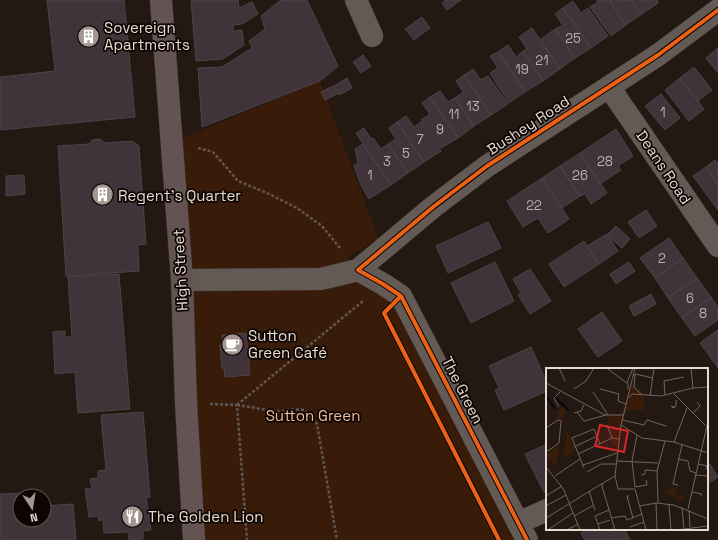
<svg xmlns="http://www.w3.org/2000/svg" width="718" height="540" viewBox="0 0 718 540" font-family="'Space Grotesk',sans-serif">
  <rect width="100%" height="100%" fill="#231812"/>
  <path fill="#391b0a" d="M 320,81 L 378,238 L 348,257 L 350,273 L 384,295 L 400,309 L 516,540 L 195,540 L 172,143 Z"/>
  <path fill="#40333a" stroke="#4c4446" d="M 47,0 L 124,0 L 135,117 L 0,130 L 0,77 L 55,71 Z
    M 191,0 L 238,0 L 239,8 L 252,2 L 258,14 L 242,24 L 233,25 L 233,31 L 242,30 L 244,45 L 223,59 L 196,61 Z
    M 281,0 L 307,0 L 338,66 L 320,81 L 202,127 L 198,68 L 222,67 L 252,48 L 249,41 L 265,29 L 261,16 Z
    M 446,0 L 461,0 L 447,10 L 442,3 Z
    M 597,0 L 609,0 L 626,25 L 611,36 L 590,7 L 598,2 Z
    M 609,0 L 631,0 L 642,14 L 626,25 Z
    M 631,0 L 657,0 L 658,3 L 642,14 Z
    M 573,1 L 581,13 L 588,8 L 608,36 L 591,48 L 563,8 Z
    M 563,8 L 591,48 L 575,58 L 555,29 L 563,25 L 555,14 Z
    M 422,17 L 430,28 L 414,40 L 405,29 Z
    M 532,28 L 560,69 L 543,81 L 523,51 L 527,49 L 519,37 Z
    M 555,29 L 575,58 L 560,69 L 540,40 Z
    M 508,45 L 516,57 L 523,51 L 543,81 L 525,92 L 498,52 Z
    M 718,48 L 718,73 L 706,58 Z
    M 498,52 L 525,92 L 509,103 L 490,73 L 498,68 L 490,56 Z
    M 363,55 L 371,66 L 361,73 L 353,62 Z
    M 694,67 L 712,90 L 698,101 L 680,78 Z
    M 473,69 L 481,80 L 488,76 L 508,104 L 491,115 L 464,75 Z
    M 464,75 L 491,115 L 474,126 L 455,98 L 463,92 L 456,81 Z
    M 347,78 L 352,88 L 339,95 L 334,86 Z
    M 680,78 L 704,109 L 689,121 L 665,90 Z
    M 333,86 L 337,94 L 325,100 L 321,92 Z
    M 440,91 L 448,102 L 455,98 L 474,126 L 458,138 L 430,97 Z
    M 661,94 L 680,118 L 665,130 L 645,106 Z
    M 430,97 L 458,138 L 441,148 L 421,120 L 430,114 L 422,103 Z
    M 406,116 L 414,127 L 421,122 L 441,151 L 424,162 L 397,122 Z
    M 397,122 L 424,162 L 408,173 L 388,144 L 396,139 L 389,128 Z
    M 364,128 L 371,139 L 373,138 L 381,149 L 388,144 L 408,173 L 391,185 L 356,133 Z
    M 616,129 L 633,156 L 618,166 L 621,170 L 600,184 L 580,153 Z
    M 100,139 L 105,143 L 132,141 L 139,146 L 146,244 L 138,245 L 139,271 L 66,276 L 58,146 L 89,144 L 92,140 Z
    M 363,144 L 391,185 L 369,199 L 360,183 L 354,166 L 358,163 L 355,149 Z
    M 580,153 L 607,193 L 591,204 L 585,194 L 580,196 L 560,166 Z
    M 715,160 L 718,164 L 718,184 L 706,167 Z
    M 560,166 L 580,196 L 562,208 L 542,178 Z
    M 706,167 L 718,184 L 718,210 L 693,176 Z
    M 24,175 L 25,194 L 6,196 L 6,176 Z
    M 542,178 L 569,219 L 548,233 L 538,218 L 523,227 L 507,201 Z
    M 646,210 L 657,226 L 639,238 L 628,222 Z
    M 488,222 L 501,248 L 448,273 L 436,246 Z
    M 616,226 L 630,239 L 622,248 L 607,235 Z
    M 607,234 L 618,251 L 599,264 L 587,246 Z
    M 669,238 L 683,258 L 655,278 L 640,258 Z
    M 584,241 L 599,264 L 564,287 L 549,264 Z
    M 683,258 L 697,278 L 668,298 L 655,278 Z
    M 495,262 L 514,301 L 471,323 L 451,283 Z
    M 629,262 L 635,271 L 616,284 L 610,274 Z
    M 530,269 L 551,301 L 530,314 L 518,295 L 521,293 L 513,279 Z
    M 119,274 L 130,409 L 78,413 L 75,372 L 55,374 L 53,332 L 65,331 L 65,337 L 72,337 L 68,277 Z
    M 697,278 L 711,297 L 682,318 L 668,298 Z
    M 651,294 L 656,304 L 634,316 L 629,306 Z
    M 711,297 L 718,308 L 718,320 L 695,336 L 682,318 Z
    M 602,312 L 622,341 L 598,357 L 578,329 Z
    M 718,330 L 718,368 L 700,343 Z
    M 246,333 L 250,375 L 225,377 L 224,368 L 222,368 L 220,345 L 223,345 L 222,335 Z
    M 531,347 L 547,383 L 547,391 L 504,410 L 495,390 L 499,388 L 489,366 Z
    M 143,412 L 150,497 L 146,497 L 151,530 L 143,531 L 143,539 L 129,540 L 128,532 L 104,533 L 103,519 L 99,521 L 98,516 L 89,517 L 87,501 L 85,489 L 92,488 L 90,479 L 98,478 L 98,471 L 106,470 L 101,415 Z
    M 547,444 L 547,491 L 544,492 L 525,454 Z
    M 707,460 L 718,477 L 707,484 Z
    M 27,493 L 27,496 L 20,496 L 20,520 L 44,520 L 44,506 L 73,504 L 76,540 L 0,540 L 0,494 Z
    M 591,529 L 624,529 L 630,540 L 585,540 L 581,533 Z"/>
  <g fill="none" stroke-linecap="round" stroke-linejoin="round">
    <defs>
      <path id="minor" d="M 356,0 L 372,36
        M 609,87 L 718,246
        M 358,270 L 383,284 L 401,296 L 527,540
        M 182,280 L 321,279 L 358,270 L 433,207 L 487,166 L 658,55 L 718,10
        M 518,523 L 547,510"/>
      <path id="major" d="M 161,0 L 182,280 L 186,403 L 194,540"/>
    </defs>
    <use href="#minor" stroke="#3c332f" stroke-width="23"/>
    <use href="#major" stroke="#3c332f" stroke-width="23"/>
    <path stroke="#5f5753" stroke-width="2.5" stroke-dasharray="3 2" stroke-linecap="butt" d="M 198,148 L 213,152 L 238,181 L 267,193 L 297,208 L 322,226 L 340,248
      M 210,404 L 237,405 L 247,540
      M 237,405 L 281,412 L 290,409 L 305,410 L 317,424 L 337,540
      M 237,405 L 363,301"/>
    <use href="#minor" stroke="#645a55" stroke-width="22"/>
    <use href="#major" stroke="#635453" stroke-width="22"/>
    <defs>
      <path id="cycleway" d="M 401,296 L 384,313 L 499,540
        M 527,540 L 401,296 L 383,284 L 358,270 L 433,207 L 487,166 L 658,55 L 718,10"/>
    </defs>
    <use href="#cycleway" stroke="#0c0502" stroke-width="6"/>
    <use href="#cycleway" stroke="#ea6118" stroke-width="4"/>
  </g>
  <defs>
    <symbol id="building-disc" viewBox="-11 -11 22 22"><circle r="9.5" fill="#a3958f" stroke="#0c0502"/><path d="M-4-6H4V6H1V3H-1V6H-4ZM-2.5-4.3h1.7v1.8h-1.7ZM.8-4.3h1.7v1.8H.8ZM-2.5-1h1.7V.8h-1.7ZM.8-1h1.7V.8H.8Z" fill="#fff"/></symbol>
    <symbol id="cafe-disc" viewBox="-11 -11 22 22"><circle r="9.5" fill="#a3958f" stroke="#0c0502"/><path d="M-5.5-4.5H6V0H3Q3 3.5 0 3.5H-2.5Q-5.5 3.5-5.5 0ZM3-3.2v2h1.7v-2ZM-6 4.5H4V6H-6Z" fill="#fff"/></symbol>
    <symbol id="restaurant-disc" viewBox="-11 -11 22 22"><circle r="9.5" fill="#a3958f" stroke="#0c0502"/><path d="M-5-6h1v4h1v-4h1v4h1v-4h1v5L-1.5 .5V6h-2V.5L-5-1ZM5-6V6H3V1.5H1.5Q1.5-4 5-6Z" fill="#fff"/></symbol>
  </defs>
  <g fill-rule="evenodd">
    <use href="#building-disc" x="76" y="24" width="25" height="25"/>
    <use href="#building-disc" x="90" y="182" width="25" height="25"/>
    <use href="#cafe-disc" x="220" y="332" width="25" height="25"/>
    <use href="#restaurant-disc" x="120" y="504" width="25" height="25"/>
  </g>
  <g text-anchor="middle" dominant-baseline="central" stroke-width="3.5" stroke-linejoin="round" paint-order="stroke">
    <g font-size="13" fill="#beb0ac">
      <text x="573" y="38">25</text>
      <text x="542" y="60">21</text>
      <text x="522" y="69">19</text>
      <text x="473" y="106">13</text>
      <text x="663" y="112">1</text>
      <text x="454" y="114">11</text>
      <text x="440" y="129">9</text>
      <text x="420" y="139">7</text>
      <text x="406" y="153">5</text>
      <text x="387" y="161">3</text>
      <text x="605" y="161">28</text>
      <text x="370" y="175">1</text>
      <text x="580" y="175">26</text>
      <text x="534" y="205">22</text>
      <text x="662" y="258">2</text>
      <text x="690" y="298">6</text>
      <text x="703" y="313">8</text>
    </g>
    <g font-size="15" fill="#e8d9d2" stroke="#0c0502" text-anchor="start">
      <text x="104" y="27">Sovereign<tspan x="104" dy="17">Apartments</tspan></text>
      <text x="118" y="195">Regent's Quarter</text>
      <text x="248" y="335">Sutton<tspan x="248" dy="17">Green Café</tspan></text>
      <text x="148" y="516">The Golden Lion</text>
    </g>
    <g font-size="15" fill="#e8d9d2" stroke="#0c0502">
      <text transform="translate(528 125) rotate(-33)">Bushey Road</text>
      <text transform="translate(664 167) rotate(56)">Deans Road</text>
      <text transform="translate(180 270) rotate(-93)">High Street</text>
      <text transform="translate(463 390) rotate(63)">The Green</text>
    </g>
    <g font-size="15" fill="#f3b99b" stroke="#0c0502">
      <text x="313" y="415">Sutton Green</text>
    </g>
  </g>
  <g transform="translate(546 368)">
    <rect width="162" height="162" fill="#231812"/>
    <path d="M 85,17 L 100,26 L 85,26 L 82,35 L 85,27 L 97,28 L 99,42 L 80,42 L 72,77 L 66,78 L 61,47 L 75,47 ZM 17,38 L 21,40 L 16,53 L 11,51 L 11,44 ZM 21,65 L 25,69 L 29,83 L 17,90 ZM 14,77 L 12,88 L 9,100 L 0,87 ZM 124,119 L 131,121 L 130,126 L 138,129 L 137,134 L 118,124 Z" fill="#391b0a"/>
    <path fill="none" stroke="#030813" stroke-width="2" d="M 0,28 L 9,41M 8,28 L 22,42"/>
    <path fill="none" stroke="#72655f" stroke-width="1" d="M 13,0 L 19,13M 61,0 L 82,16 L 82,21M 89,0 L 75,57 L 69,108 L 72,121 L 89,121 L 100,162M 145,0 L 147,20M 89,6 L 88,19 L 96,27M 89,6 L 107,10M 0,15 L 59,47 L 77,47M 81,15 L 87,0M 28,21 L 40,13 L 48,0M 54,21 L 73,26 L 72,33 L 80,36M 47,24 L 62,47M 128,26 L 159,57M 119,27 L 118,13 L 138,9M 104,28 L 108,0M 83,30 L 86,26 L 115,28 L 147,20 L 162,19M 13,39 L 8,30 L 14,24M 129,39 L 125,38 L 127,40 L 128,39 L 129,39 L 130,38 L 130,32M 31,44 L 38,53 L 60,47M 28,45 L 35,43 L 38,37M 147,45 L 154,38 L 151,34M 76,52 L 98,57 L 101,52 L 120,58M 61,57 L 66,70M 75,57 L 96,70 L 128,74 L 162,85M 0,60 L 12,52 L 15,53 L 13,75 L 2,83 L 0,81M 91,67 L 86,93 L 89,119 L 101,117 L 100,112M 128,74 L 141,40M 28,79 L 51,68M 32,86 L 66,70 L 73,71M 132,91 L 142,93 L 144,103 L 150,105M 71,93 L 112,95M 152,96 L 161,98 L 160,101M 37,97 L 71,85M 0,99 L 18,122 L 34,162M 38,100 L 26,70 L 48,61 L 54,76M 41,104 L 55,96 L 70,96M 95,107 L 99,106 L 99,102 L 111,103M 149,107 L 162,108M 9,108 L 34,91M 132,117 L 127,116 L 136,77M 43,123 L 49,142M 146,124 L 156,126 L 155,128M 0,128 L 16,118M 83,128 L 81,128 L 87,150M 110,135 L 111,162M 112,135 L 111,103 L 119,73M 123,137 L 125,162M 0,138 L 20,127M 94,138 L 110,135 L 128,137 L 162,151M 136,139 L 138,162M 142,141 L 162,53M 143,142 L 144,159M 28,148 L 48,137M 0,150 L 57,115M 65,150 L 79,148 L 81,152 L 96,146M 52,156 L 64,152M 84,159 L 98,154M 2,162 L 27,145M 21,162 L 32,156M 54,162 L 49,148 L 63,142M 69,162 L 56,118 L 57,115 L 69,108M 130,162 L 162,158"/>
    <path fill="#d62828" fill-opacity="0.15" stroke="#d62828" stroke-width="2" d="M 54,57 L 82,63 L 78,84 L 49,78 Z"/>
    <rect width="162" height="162" fill="none" stroke="#e8d9d2" stroke-width="2"/>
  </g>
  <g transform="translate(32 508) rotate(168)"><circle r="19" fill="#0c0502" stroke="#645a55"/>
  <path d="M0-3L7 15L0 10L-7 15Z" fill="#a3958f"/>
  <text y="-6" font-size="11" font-weight="bold" text-anchor="middle" fill="#e8d9d2">N</text>
  </g>
</svg>
